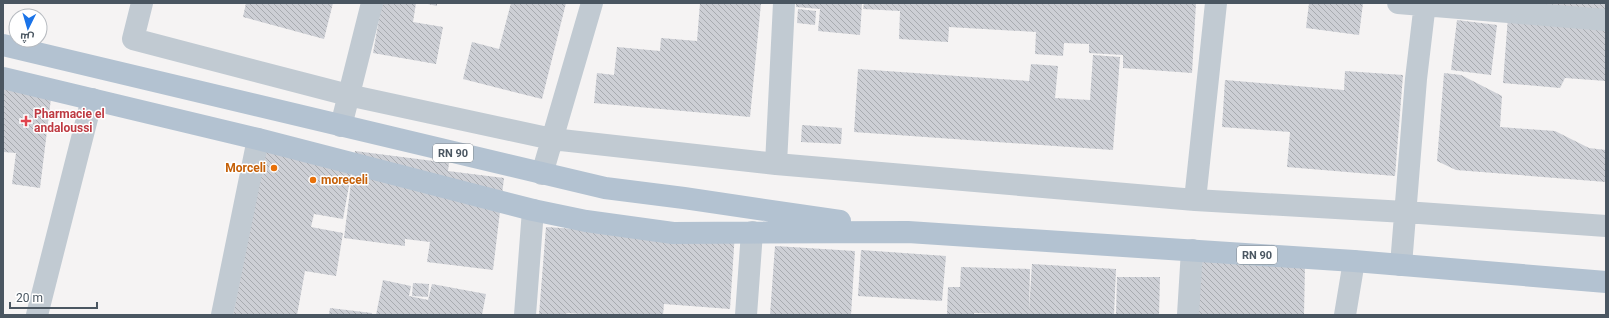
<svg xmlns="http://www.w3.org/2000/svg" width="1609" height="318" viewBox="0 0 1609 318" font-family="Roboto,Cairo,sans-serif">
  <defs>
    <pattern id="building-back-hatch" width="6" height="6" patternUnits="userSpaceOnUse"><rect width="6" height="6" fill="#cdcfd5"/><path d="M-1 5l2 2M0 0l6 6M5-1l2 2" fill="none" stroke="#a8abb0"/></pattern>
  </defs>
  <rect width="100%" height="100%" fill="#f5f3f3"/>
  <path fill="url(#building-back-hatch)" d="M 246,3 L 333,3 L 324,39 L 243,17 Z
    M 382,3 L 416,3 L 413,22 L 443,27 L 436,64 L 373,53 Z
    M 423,3 L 437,3 L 437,6 Z
    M 511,3 L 566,3 L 542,99 L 463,79 L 472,42 L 499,49 Z
    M 700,3 L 761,3 L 750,117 L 594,103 L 597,73 L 614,75 L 617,47 L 660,51 L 661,38 L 697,41 Z
    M 796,3 L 862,3 L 860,35 L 818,31 L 820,9 L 796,7 Z
    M 864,3 L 1196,3 L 1192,73 L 1123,68 L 1123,55 L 1089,53 L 1089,44 L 1064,43 L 1063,56 L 1035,54 L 1036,32 L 949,27 L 948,42 L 899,39 L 900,11 L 863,9 Z
    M 1309,3 L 1363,3 L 1359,35 L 1306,28 Z
    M 1509,3 L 1606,3 L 1606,81 L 1565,78 L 1560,88 L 1503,83 Z
    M 798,9 L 816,11 L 815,25 L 797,23 Z
    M 1457,20 L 1497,25 L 1491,75 L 1451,70 Z
    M 1093,55 L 1120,57 L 1113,150 L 854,132 L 858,69 L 1029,81 L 1031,64 L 1058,66 L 1055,98 L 1090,100 Z
    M 1345,71 L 1403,75 L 1395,176 L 1287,167 L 1290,132 L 1222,127 L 1225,80 L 1344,90 Z
    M 1444,73 L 1461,75 L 1502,96 L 1500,127 L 1555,131 L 1589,148 L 1606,150 L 1606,182 L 1456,170 L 1437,161 Z
    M 3,77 L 52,90 L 40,188 L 12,184 L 16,153 L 3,152 Z
    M 802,125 L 842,128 L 841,144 L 801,142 Z
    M 263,147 L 353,163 L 343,219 L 314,214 L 311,227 L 343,233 L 336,276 L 305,271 L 297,315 L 233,315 Z
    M 355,151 L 449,163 L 448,171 L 504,178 L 493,270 L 427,262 L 430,242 L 405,239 L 405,246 L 344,238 Z
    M 546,227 L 664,235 L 735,232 L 730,309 L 664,304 L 663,315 L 602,315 L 564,313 L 573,315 L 539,315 Z
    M 775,246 L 855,251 L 851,315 L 770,315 Z
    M 861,250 L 946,256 L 942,301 L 858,296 Z
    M 1200,255 L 1305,265 L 1304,315 L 1198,315 Z
    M 1032,264 L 1116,269 L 1114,315 L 1003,315 L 1003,314 L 974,313 L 974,315 L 947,315 L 948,287 L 960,287 L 961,267 L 1030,269 L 1029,311 Z
    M 1117,277 L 1160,277 L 1159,315 L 1116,315 Z
    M 383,280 L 411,286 L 409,296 L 428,300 L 432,284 L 486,294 L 482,315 L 376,315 Z
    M 413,283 L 429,284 L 428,297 L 412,296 Z
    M 330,308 L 372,313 L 372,315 L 329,315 Z"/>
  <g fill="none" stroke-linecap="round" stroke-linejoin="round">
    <path stroke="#c1cad2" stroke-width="22" d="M 142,3 L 133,39 L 348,95 L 552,139 L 776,164 L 1195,200 L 1405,212 L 1606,226
      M 1398,3 L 1606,20
      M 341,126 L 372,3
      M 776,164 L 784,3
      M 542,174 L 592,3
      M 1195,200 L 1216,3
      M 1401,265 L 1416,79 L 1425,3
      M 37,315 L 92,99
      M 222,315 L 258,139
      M 525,315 L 533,210
      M 746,315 L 752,232
      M 1188,315 L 1192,250
      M 1345,315 L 1354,261"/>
    <path stroke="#b3c2d1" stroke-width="22" d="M 3,45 L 605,188 L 684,198 L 840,221
      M 3,78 L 258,139 L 533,210 L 586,221 L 673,233 L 908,232 L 1354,261 L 1606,282"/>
  </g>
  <path fill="#e0444e" stroke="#fff" stroke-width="1.5" d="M24 115h4v4h4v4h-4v4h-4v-4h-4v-4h4z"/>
  <g fill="#e8710a" stroke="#fff" stroke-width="1.5">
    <circle cx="274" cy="168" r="4"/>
    <circle cx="313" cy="180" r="4"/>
  </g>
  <g text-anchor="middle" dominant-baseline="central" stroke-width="3" stroke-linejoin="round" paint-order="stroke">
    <g fill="#fff" stroke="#808990" stroke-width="1">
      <rect x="433" y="144" width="40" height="18" rx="3"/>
      <rect x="1237" y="246" width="40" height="18" rx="3"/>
    </g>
    <g font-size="11" font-weight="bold" fill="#4a5661">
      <text x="453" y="153">RN 90</text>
      <text x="1257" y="255">RN 90</text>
    </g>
    <g font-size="12" font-weight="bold" fill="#be3a42" stroke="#fff" text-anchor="start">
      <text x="34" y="114">Pharmacie el<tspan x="34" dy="14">andaloussi</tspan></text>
    </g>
    <g font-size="12" font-weight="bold" fill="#c56008" stroke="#fff" text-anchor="end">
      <text x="266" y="168">Morceli</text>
      <text x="321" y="180" text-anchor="start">moreceli</text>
    </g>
  </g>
  <rect width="1609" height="318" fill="none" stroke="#4a5661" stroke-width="8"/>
  <g transform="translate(28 28) rotate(185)"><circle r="19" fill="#ffffff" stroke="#b7bbc0"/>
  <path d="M0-3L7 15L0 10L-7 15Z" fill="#1a73e8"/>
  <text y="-6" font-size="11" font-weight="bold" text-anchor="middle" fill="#4a5661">ش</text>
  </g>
  <path d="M10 302v6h87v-6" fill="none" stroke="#4a5661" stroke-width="2"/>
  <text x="16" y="302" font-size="12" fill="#4a5661" stroke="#ffffff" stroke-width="3" paint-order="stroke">20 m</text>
</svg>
